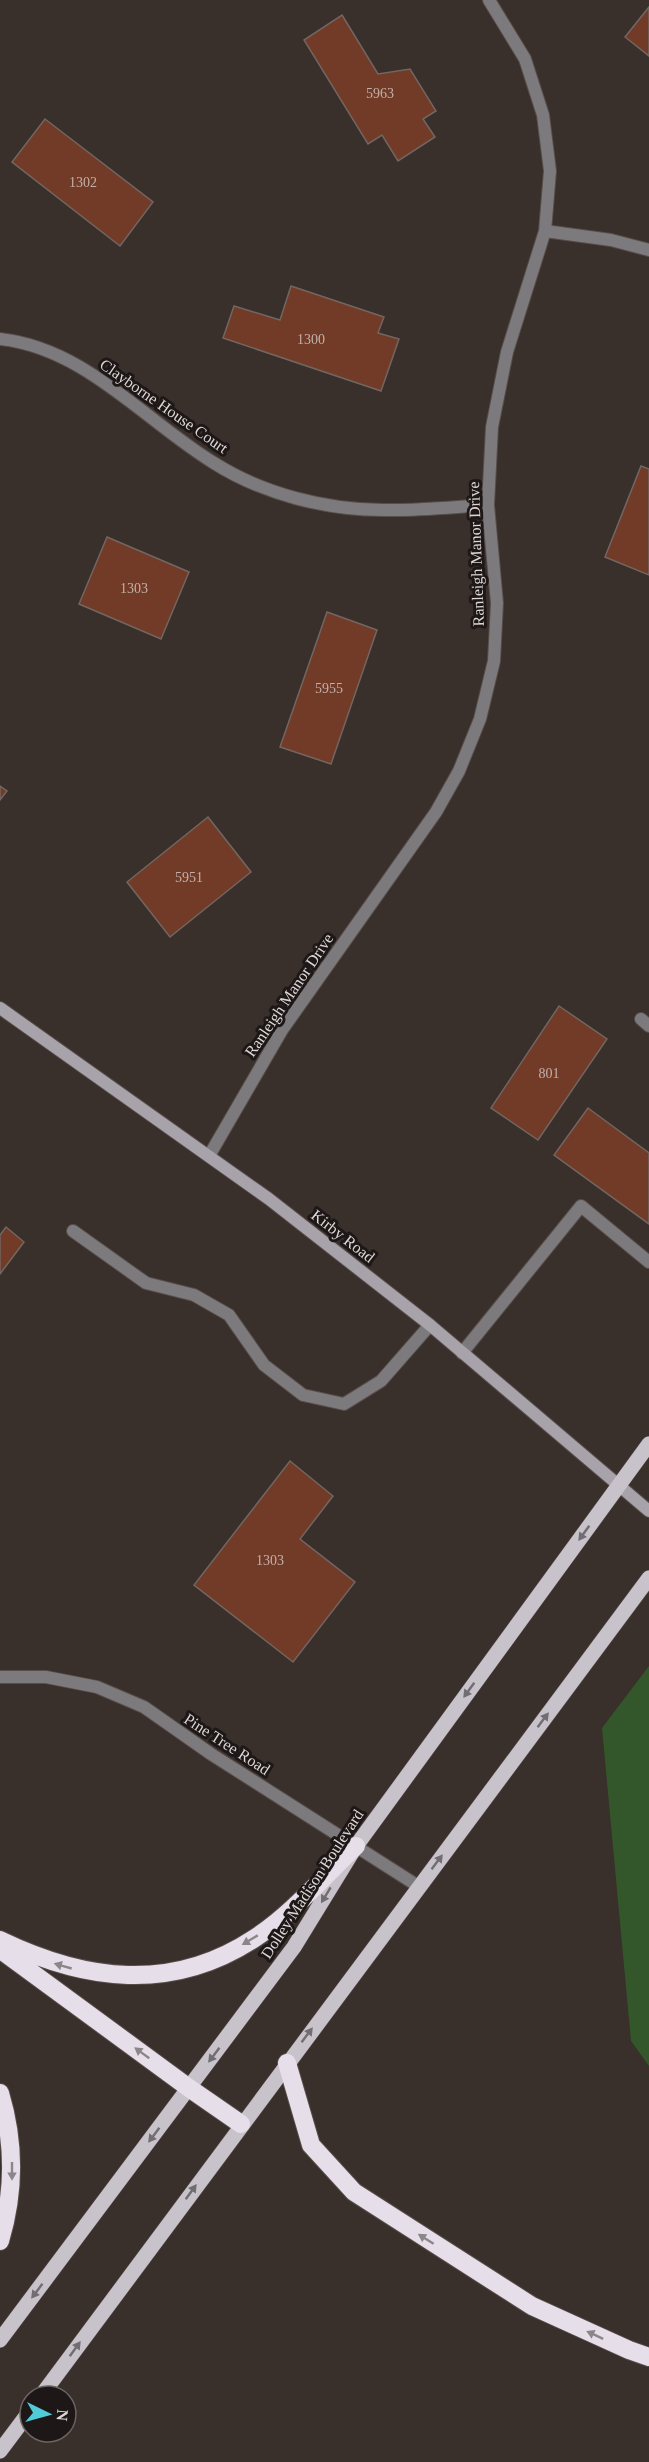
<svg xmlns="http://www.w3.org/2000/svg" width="649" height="2462" viewBox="0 0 649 2462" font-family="Georgia,serif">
  <rect width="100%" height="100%" fill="#392f2b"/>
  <path fill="#33572a" d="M 649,1666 L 649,2066 L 631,2041 L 602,1728 Z"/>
  <path fill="#723b27" stroke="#726662" stroke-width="1.5" d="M 649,7 L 649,56 L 625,37 Z
    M 342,15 L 378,74 L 410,69 L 436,111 L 423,119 L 435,137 L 398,161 L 382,135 L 368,144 L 304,40 Z
    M 45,119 L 153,202 L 120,246 L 12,162 Z
    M 291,286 L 384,317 L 378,333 L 399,339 L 381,391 L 223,338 L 234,306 L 280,320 Z
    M 641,466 L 649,469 L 649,575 L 605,557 Z
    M 107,537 L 189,572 L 161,639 L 79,604 Z
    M 327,612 L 377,630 L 331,764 L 280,747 Z
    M 0,786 L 7,791 L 0,800 Z
    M 208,817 L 251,872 L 170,937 L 127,882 Z
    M 559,1006 L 607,1039 L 538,1140 L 491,1108 Z
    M 588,1108 L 649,1153 L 649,1224 L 554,1155 Z
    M 6,1227 L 24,1242 L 0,1274 L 0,1235 Z
    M 290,1461 L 333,1496 L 300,1539 L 355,1582 L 293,1662 L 194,1585 Z"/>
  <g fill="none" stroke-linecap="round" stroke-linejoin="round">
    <defs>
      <path id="service" d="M 641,1019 L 649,1026
        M 73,1231 L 146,1283 L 194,1295 L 229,1315 L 264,1365 L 303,1395 L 344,1404 L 381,1381 L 430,1325
        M 462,1353 L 581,1206 L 649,1262"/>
      <path id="minor" d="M 545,231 L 611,240 L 649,250
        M 0,339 C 85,348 145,421 214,463 C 263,494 326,510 383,510 C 418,511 453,507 488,505
        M 209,1156 L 282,1030 L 436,812 L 459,771 L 480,719 L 494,661 L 497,603 L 488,505 L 492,427 L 507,352 L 545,231 L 550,171 L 543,115 L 525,59 L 489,0
        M 0,1677 L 46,1677 L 97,1687 L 144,1707 L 211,1754 L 418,1886"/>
      <path id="secondary" d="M 0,1008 L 269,1199 L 430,1325 L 649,1511"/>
      <path id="primary" d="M 0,2340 L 294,1947 L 356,1846 L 649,1444
        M 41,2396 L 649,1578
        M 0,2451 L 30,2411"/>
      <path id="motorway" d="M 0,1940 C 85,1981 172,1993 255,1938 C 292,1914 324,1876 356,1846
        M 1,1950 L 189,2088 L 241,2124
        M 287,2063 L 311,2145 L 354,2192 L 532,2306 L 629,2350 L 649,2357
        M 0,2093 C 15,2143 15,2191 0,2241"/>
    </defs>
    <use href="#service" stroke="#574d4a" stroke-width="14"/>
    <use href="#minor" stroke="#574d4a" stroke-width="14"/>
    <use href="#secondary" stroke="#574d4a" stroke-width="14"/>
    <use href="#primary" stroke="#574d4a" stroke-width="16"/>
    <use href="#motorway" stroke="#574d4a" stroke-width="20"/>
    <use href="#service" stroke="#7d7a7e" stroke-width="12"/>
    <use href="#minor" stroke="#7d7a7e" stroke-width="12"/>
    <use href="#secondary" stroke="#a8a3aa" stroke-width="12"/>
    <use href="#primary" stroke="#c8c2cb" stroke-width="15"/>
    <use href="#motorway" stroke="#e6dfe9" stroke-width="18"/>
  </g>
  <defs><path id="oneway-solid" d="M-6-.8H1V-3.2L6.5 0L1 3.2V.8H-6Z" transform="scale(1.5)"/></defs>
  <g fill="#726d71">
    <use href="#oneway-solid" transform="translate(584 1533) rotate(126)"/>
    <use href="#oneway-solid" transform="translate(469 1690) rotate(126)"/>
    <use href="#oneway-solid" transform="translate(543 1720) rotate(-53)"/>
    <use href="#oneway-solid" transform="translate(437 1862) rotate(-53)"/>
    <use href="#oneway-solid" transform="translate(326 1895) rotate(121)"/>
    <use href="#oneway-solid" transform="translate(307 2035) rotate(-53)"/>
    <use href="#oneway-solid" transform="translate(214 2055) rotate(127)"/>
    <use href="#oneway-solid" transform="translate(154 2135) rotate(127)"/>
    <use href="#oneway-solid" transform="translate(191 2192) rotate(-54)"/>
    <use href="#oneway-solid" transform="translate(37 2291) rotate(127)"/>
    <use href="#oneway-solid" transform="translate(75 2349) rotate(-54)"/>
  </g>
  <g fill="#8c858a">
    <use href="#oneway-solid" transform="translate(250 1940) rotate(149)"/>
    <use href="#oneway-solid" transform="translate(63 1966) rotate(-164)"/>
    <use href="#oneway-solid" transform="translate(142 2053) rotate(-144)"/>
    <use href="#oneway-solid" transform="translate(12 2171) rotate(90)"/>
    <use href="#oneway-solid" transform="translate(426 2239) rotate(-148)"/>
    <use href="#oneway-solid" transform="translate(595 2335) rotate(-155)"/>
  </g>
  <g text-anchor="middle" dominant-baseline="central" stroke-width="6" stroke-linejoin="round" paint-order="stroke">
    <g font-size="14" fill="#c3b0aa">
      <text x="380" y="93">5963</text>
      <text x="83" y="182">1302</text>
      <text x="311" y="339">1300</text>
      <text x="134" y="588">1303</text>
      <text x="329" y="688">5955</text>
      <text x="189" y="877">5951</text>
      <text x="549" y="1073">801</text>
      <text x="270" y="1560">1303</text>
    </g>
    <g font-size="16" fill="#ded7d5" stroke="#1d1817">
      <text transform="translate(164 406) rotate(35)">Clayborne House Court</text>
      <text transform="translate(476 554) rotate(-92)">Ranleigh Manor Drive</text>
      <text transform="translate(289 995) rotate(-56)">Ranleigh Manor Drive</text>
      <text transform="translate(343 1236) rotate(38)">Kirby Road</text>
      <text transform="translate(227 1744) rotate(33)">Pine Tree Road</text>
      <text transform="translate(312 1884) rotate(-57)">Dolley Madison Boulevard</text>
    </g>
  </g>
  <g transform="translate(48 2414) rotate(95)"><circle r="28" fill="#1d1817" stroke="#6a6463" stroke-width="1.5"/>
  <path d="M0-4.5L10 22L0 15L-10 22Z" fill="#52cbd8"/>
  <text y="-9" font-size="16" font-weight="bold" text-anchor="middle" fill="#ded7d5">N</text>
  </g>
</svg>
